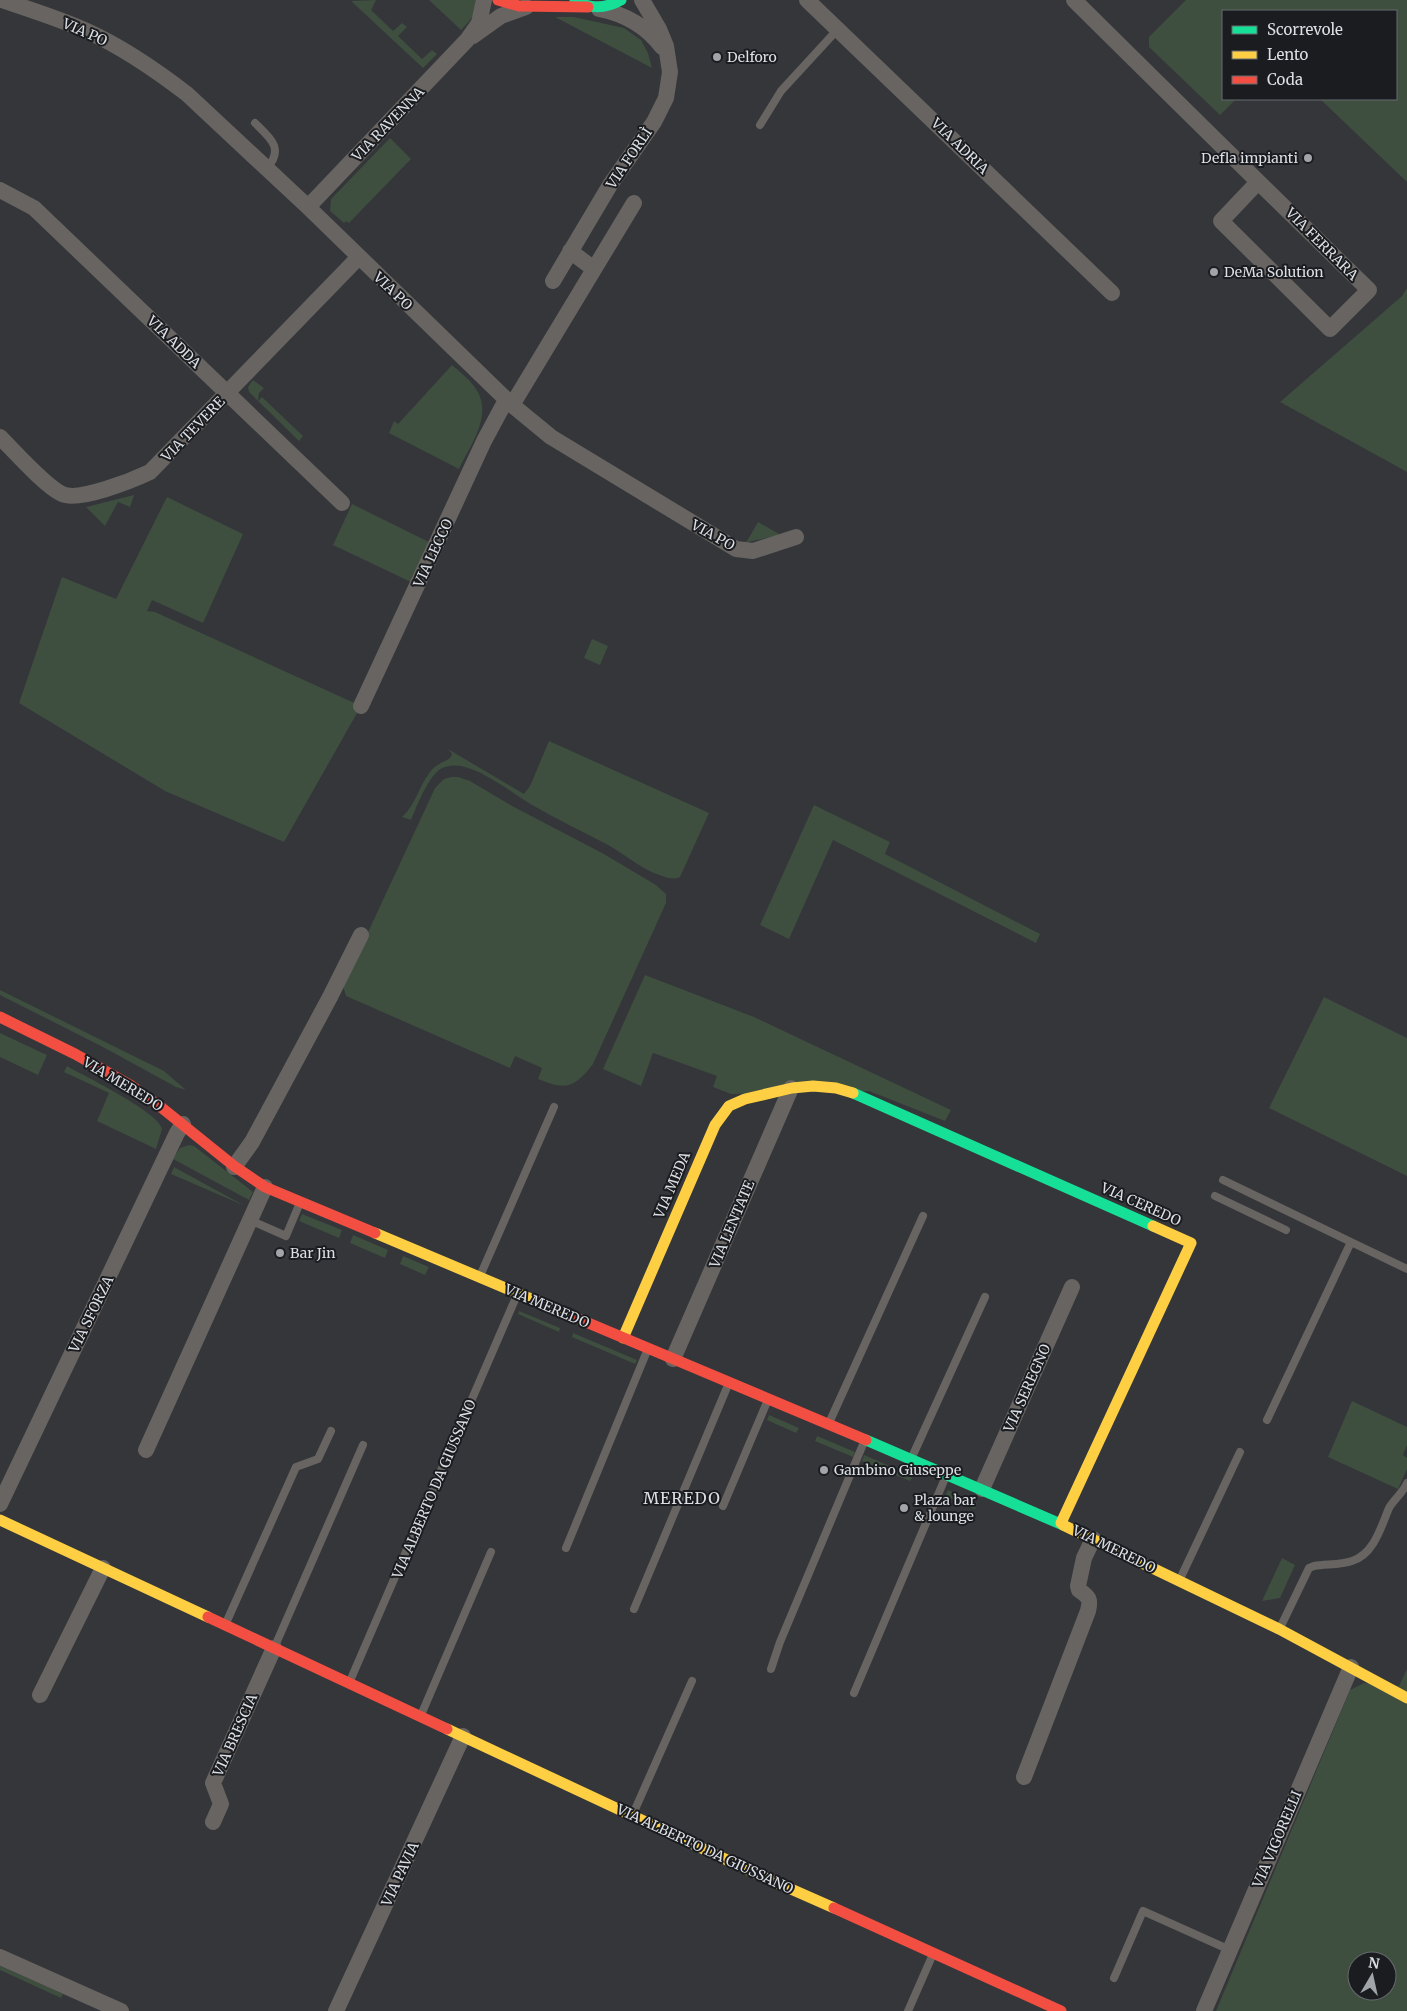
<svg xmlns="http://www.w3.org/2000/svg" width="1407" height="2011" viewBox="0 0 1407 2011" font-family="Merriweather,serif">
  <rect width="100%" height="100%" fill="#34363a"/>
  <path fill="#3e4e3f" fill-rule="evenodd" d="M 376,0 L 371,10 L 393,31 L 402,23 L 407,27 L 398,36 L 422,59 L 432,50 L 437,54 L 423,68 L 351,1 Z
    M 429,0 L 476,0 C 478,13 470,21 461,30 Z
    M 1186,0 L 1407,0 L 1407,182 L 1320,99 L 1396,99 L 1396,11 L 1223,11 L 1223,99 L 1236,99 L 1220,115 L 1149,47 L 1149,37 Z
    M 555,17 L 574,17 L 624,28 L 641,40 L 648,53 L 652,68 Z
    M 390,138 L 411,159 L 349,223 L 346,221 L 344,223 L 330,211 L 331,199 Z
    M 1407,288 L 1407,472 L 1280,402 L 1402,296 Z
    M 452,365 C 460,372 468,378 474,386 C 495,413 471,444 459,469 L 389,433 L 394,421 L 398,424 Z
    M 253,380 L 264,388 L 259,393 L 258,401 L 262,397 L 303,436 L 299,441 L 249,392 L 248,387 Z
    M 134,495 L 130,507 L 118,502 L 105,526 L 86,507 Z
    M 167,497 L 243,534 L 203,623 L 152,600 L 147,611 L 155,612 L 361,706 L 284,842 L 165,791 L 19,703 L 62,577 L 116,599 Z
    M 352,504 L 431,543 L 413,583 L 333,545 Z
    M 758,522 L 781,535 L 743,543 L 747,541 Z
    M 592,639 L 608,646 L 600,665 L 584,658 Z
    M 549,741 L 709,813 L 680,877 C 672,881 662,876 654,873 C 638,866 624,854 608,845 C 584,832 558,820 534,806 C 512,794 468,755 442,768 C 428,776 417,806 411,820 L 402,817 C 416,804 419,786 430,772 C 435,765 442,763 450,758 L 452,754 L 448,749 L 524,794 L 530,786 Z
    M 451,777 L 458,777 L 470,781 L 514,807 L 604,854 L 656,885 L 666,894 L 666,903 L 593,1064 C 574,1089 565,1090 538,1079 L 542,1068 L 515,1056 L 510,1068 L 346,996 L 343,986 L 435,788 L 444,779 Z
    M 814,805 L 890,842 L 885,854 L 1040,934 L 1036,943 L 833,840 L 789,939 L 760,925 Z
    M 645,975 L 754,1017 L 951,1110 L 945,1121 L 869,1091 L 731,1094 L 713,1087 L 717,1076 L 653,1053 L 641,1086 L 603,1069 Z
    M 0,990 L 164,1071 L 186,1090 L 176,1087 L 103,1047 L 0,995 Z
    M 1324,997 L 1407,1038 L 1407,1176 L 1269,1108 Z
    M 0,1033 L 47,1055 L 38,1075 L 0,1057 Z
    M 67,1066 C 84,1076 159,1112 162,1129 L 156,1149 L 97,1121 L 109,1093 L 64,1072 Z
    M 189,1145 L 194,1146 L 253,1192 L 249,1200 L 173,1159 L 180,1148 Z
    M 174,1167 L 245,1206 L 171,1174 Z
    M 302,1214 L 342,1230 L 339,1238 L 299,1221 Z
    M 353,1235 L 388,1250 L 385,1258 L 350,1243 Z
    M 403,1256 L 429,1267 L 425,1275 L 400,1264 Z
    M 519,1311 L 560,1328 L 559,1332 L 518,1314 Z
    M 573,1333 L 637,1360 L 635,1364 L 572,1337 Z
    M 1352,1401 L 1407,1427 L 1407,1445 L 1403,1455 L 1407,1458 L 1407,1469 L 1398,1489 L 1328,1457 Z
    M 769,1415 L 799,1428 L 796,1433 L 767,1420 Z
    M 817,1436 L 855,1452 L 853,1457 L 815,1441 Z
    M 864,1455 L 913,1476 L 910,1481 L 862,1461 Z
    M 948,1490 L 977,1503 L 975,1509 L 945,1496 Z
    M 1282,1558 L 1295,1565 L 1280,1598 L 1262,1601 Z
    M 1407,1669 L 1407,2011 L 1216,2011 L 1350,1690 L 1364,1683 L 1399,1686 ZM 1357,1961 L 1387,1961 L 1387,1991 L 1357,1991 Z
    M 0,1966 L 63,1994 L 61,1998 L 0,1970 Z"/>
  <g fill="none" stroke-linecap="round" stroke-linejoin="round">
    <path stroke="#686461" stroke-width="8" d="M 255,123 C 269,137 285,148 267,168
      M 760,125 L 781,91 L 838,29
      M 1223,1180 L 1351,1242 L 1267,1420
      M 1215,1196 L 1286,1230
      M 250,1220 L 286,1236 L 299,1205
      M 1351,1242 L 1407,1269
      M 480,1276 L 554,1107
      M 829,1423 L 923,1216
      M 912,1457 L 985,1297
      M 723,1506 L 767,1402
      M 566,1548 L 647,1351
      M 1180,1579 L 1240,1452
      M 634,1609 L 728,1385
      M 226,1623 L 296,1467 L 318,1459 L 331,1431
      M 1280,1628 L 1309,1568 L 1314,1566 C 1326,1564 1341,1565 1352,1561 C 1374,1554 1381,1527 1389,1508 C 1394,1499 1403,1493 1407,1483
      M 275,1646 L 363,1445
      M 771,1669 L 780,1642 L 864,1442
      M 350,1681 L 517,1295
      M 854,1693 L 946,1476
      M 421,1715 L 491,1552
      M 633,1814 L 692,1681
      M 1114,1978 L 1143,1911 L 1230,1950
      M 908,2011 L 933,1954"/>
    <path stroke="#686461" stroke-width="16" d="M 2,0 C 31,10 61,19 89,32 C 124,48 157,71 187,94 L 308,207 L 512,405 L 551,437 L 736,549 L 753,551 L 796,537
      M 807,0 L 1112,293
      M 1074,0 C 1172,97 1270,194 1369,290 L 1330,329 L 1221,221 L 1258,182
      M 599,9 C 625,14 646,26 662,47
      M 473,36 L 501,16 L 526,7
      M 0,190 L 34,208 L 342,503
      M 308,207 L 467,40 L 479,23 L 484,0
      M 570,251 L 594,269
      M 553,281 L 610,185 L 654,122 L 666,98 L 670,72 L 666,46 L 659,29 L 642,0
      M 512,405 L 634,203
      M 0,437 C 15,452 45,486 62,494 C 79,502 133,480 150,472 L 358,258
      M 361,706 L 484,441 L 506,400
      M 234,1167 L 252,1142 L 330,997 L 361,935
      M 673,1359 L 791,1088
      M 146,1450 L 265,1187
      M 982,1489 L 1072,1287
      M 0,1504 L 177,1133 L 183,1124
      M 40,1695 L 103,1568
      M 1024,1777 L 1088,1611 C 1091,1599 1089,1597 1079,1590 L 1078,1586 L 1084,1558 L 1093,1539
      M 213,1822 L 221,1804 L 213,1783 L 274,1648
      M 0,1957 L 121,2011
      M 336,2011 L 463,1736
      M 1204,2011 L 1351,1667"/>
    <path stroke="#16e098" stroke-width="11" d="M 575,1 C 591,9 605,9 621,0
      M 853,1093 L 1153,1226
      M 866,1440 L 1063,1525"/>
    <path stroke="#ffcf43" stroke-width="11" d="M 375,1233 L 574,1317
      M 623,1338 L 715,1125 L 729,1106 L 745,1099 L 792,1088 L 813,1086 L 836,1088 L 853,1093
      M 0,1520 L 208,1617
      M 1061,1523 L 1191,1243 L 1153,1226
      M 1063,1525 L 1279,1629 L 1407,1698
      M 447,1729 L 757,1874 L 834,1908"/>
    <path stroke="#f24e42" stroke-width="11" d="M 498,0 L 519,6 L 588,7
      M 0,1017 L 75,1054 L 130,1085 L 162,1108 L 234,1166 L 265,1187 L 375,1233
      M 574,1317 L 866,1440
      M 208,1617 L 447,1729
      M 834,1908 L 1061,2011"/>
  </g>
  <g fill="#a1a4a8" stroke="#1a1c20" stroke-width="2">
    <circle cx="717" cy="57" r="5"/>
    <circle cx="1308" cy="158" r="5"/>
    <circle cx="1214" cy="272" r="5"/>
    <circle cx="280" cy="1253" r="5"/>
    <circle cx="824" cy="1470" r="5"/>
    <circle cx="904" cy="1508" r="5"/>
  </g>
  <g text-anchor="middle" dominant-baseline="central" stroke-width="4" stroke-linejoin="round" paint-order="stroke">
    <g font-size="14" fill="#dbdfe4" stroke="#1a1c20">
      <text transform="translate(85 32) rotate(24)">VIA PO</text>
      <text transform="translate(388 124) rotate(-46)">VIA RAVENNA</text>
      <text transform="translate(960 146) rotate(44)">VIA ADRIA</text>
      <text transform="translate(629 158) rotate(-56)">VIA FORLÌ</text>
      <text transform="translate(1322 244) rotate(45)">VIA FERRARA</text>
      <text transform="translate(393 291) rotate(44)">VIA PO</text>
      <text transform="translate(174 342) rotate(44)">VIA ADDA</text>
      <text transform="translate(193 429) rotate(-46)">VIA TEVERE</text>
      <text transform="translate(713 535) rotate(29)">VIA PO</text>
      <text transform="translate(433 553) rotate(-65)">VIA LECCO</text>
      <text transform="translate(123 1084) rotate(31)">VIA MEREDO</text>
      <text transform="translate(672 1185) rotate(-67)">VIA MEDA</text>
      <text transform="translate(1141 1204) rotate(24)">VIA CEREDO</text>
      <text transform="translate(732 1224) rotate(-67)">VIA LENTATE</text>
      <text transform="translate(547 1306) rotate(23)">VIA MEREDO</text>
      <text transform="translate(91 1314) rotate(-64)">VIA SFORZA</text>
      <text transform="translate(1027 1388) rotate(-66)">VIA SEREGNO</text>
      <text transform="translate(434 1489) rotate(-67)">VIA ALBERTO DA GIUSSANO</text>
      <text transform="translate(1114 1549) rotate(26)">VIA MEREDO</text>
      <text transform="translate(235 1735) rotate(-66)">VIA BRESCIA</text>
      <text transform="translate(1277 1839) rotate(-67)">VIA VIGORELLI</text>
      <text transform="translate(705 1849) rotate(25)">VIA ALBERTO DA GIUSSANO</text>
      <text transform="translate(400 1874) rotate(-65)">VIA PAVIA</text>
    </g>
    <g font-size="14" fill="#dbdfe4" stroke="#1a1c20" text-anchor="start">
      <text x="727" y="57">Delforo</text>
      <text x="1298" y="158" text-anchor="end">Defla impianti</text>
      <text x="1224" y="272">DeMa Solution</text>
      <text x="290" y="1253">Bar Jin</text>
      <text x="834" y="1470">Gambino Giuseppe</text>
      <text x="914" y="1500">Plaza bar<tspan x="914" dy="16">&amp; lounge</tspan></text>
    </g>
    <g font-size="16" letter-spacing="1" fill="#dbdfe4" stroke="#1a1c20">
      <text x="682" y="1498">MEREDO</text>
    </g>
  </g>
  <rect x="1222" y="10" width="175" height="90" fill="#1a1c20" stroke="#676a6e"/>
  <rect x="1232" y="26" width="25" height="8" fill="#16e098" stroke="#676a6e"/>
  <text x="1267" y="35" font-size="15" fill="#dbdfe4">Scorrevole</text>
  <rect x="1232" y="51" width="25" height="8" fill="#ffcf43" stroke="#676a6e"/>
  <text x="1267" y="60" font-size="15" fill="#dbdfe4">Lento</text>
  <rect x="1232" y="76" width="25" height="8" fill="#f24e42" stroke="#676a6e"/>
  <text x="1267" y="85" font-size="15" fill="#dbdfe4">Coda</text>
  <g transform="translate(1372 1976) rotate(9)"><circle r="24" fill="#1a1c20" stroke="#676a6e"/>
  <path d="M0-4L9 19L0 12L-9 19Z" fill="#a1a4a8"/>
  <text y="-8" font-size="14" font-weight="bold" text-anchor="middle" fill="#dbdfe4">N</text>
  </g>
</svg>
